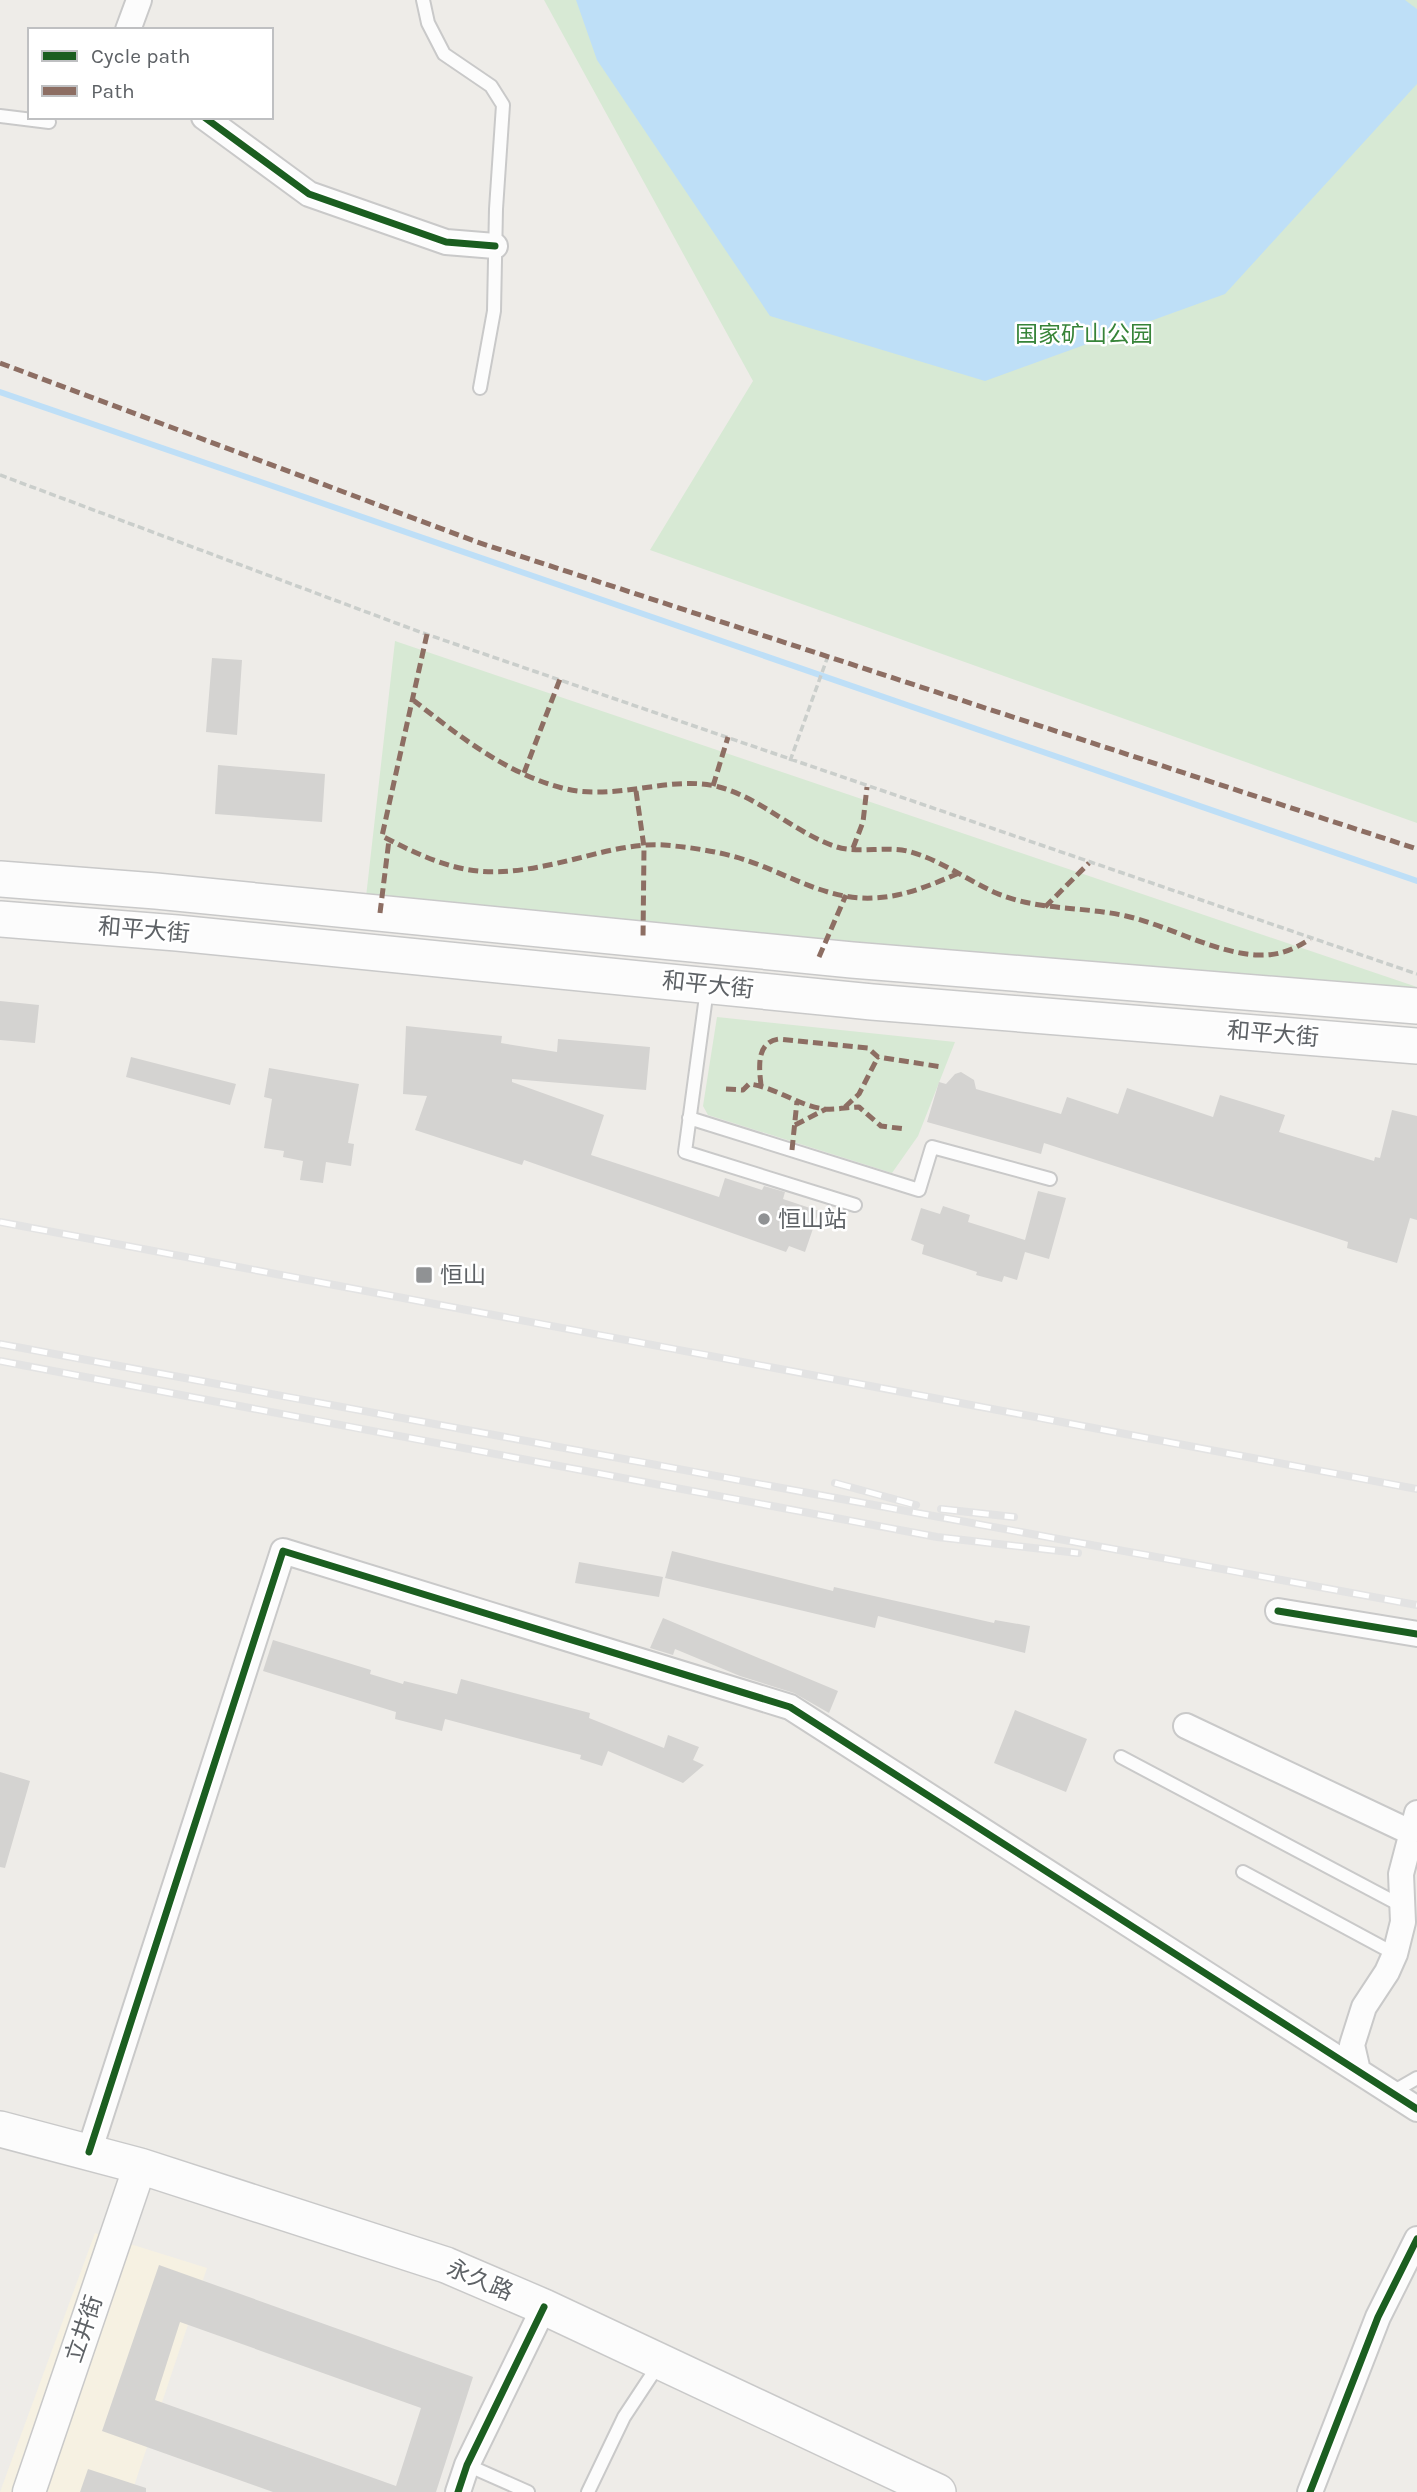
<svg xmlns="http://www.w3.org/2000/svg" width="1417" height="2492" viewBox="0 0 1417 2492" font-family="Karla,'Noto Sans SC',sans-serif">
  <rect width="100%" height="100%" fill="#eeece8"/>
  <path fill="#f6f1e2" d="M 95,2233 L 207,2268 L 132,2492 L 0,2492 Z"/>
  <path fill="#d7e9d4" d="M 544,0 L 1417,0 L 1417,823 L 650,550 L 753,381 Z
    M 395,641 L 1417,987 L 1417,998 L 366,897 Z
    M 717,1017 L 955,1042 L 918,1136 L 892,1173 L 708,1115 L 703,1106 Z"/>
  <path fill="#bedff7" d="M 576,0 L 1405,0 L 1417,9 L 1417,84 L 1225,294 L 985,381 L 770,316 L 597,60 Z"/>
  <g fill="none" stroke-linecap="round" stroke-linejoin="round">
    <path stroke="#bedff7" stroke-width="6" d="M 0,392 L 1417,881"/>
  </g>
  <path fill="#d4d3d1" fill-rule="evenodd" d="M 212,658 L 242,660 L 237,735 L 206,732 Z
    M 218,765 L 325,774 L 322,822 L 215,814 Z
    M 0,1001 L 39,1005 L 35,1043 L 0,1040 Z
    M 406,1026 L 502,1036 L 501,1043 L 557,1052 L 558,1039 L 650,1047 L 646,1090 L 512,1079 L 512,1082 L 604,1115 L 591,1155 L 719,1197 L 725,1178 L 762,1190 L 764,1186 L 785,1192 L 783,1199 L 819,1211 L 805,1252 L 789,1246 L 786,1252 L 524,1160 L 522,1165 L 415,1130 L 427,1096 L 403,1094 Z
    M 131,1057 L 236,1084 L 230,1105 L 126,1077 Z
    M 269,1068 L 359,1084 L 348,1143 L 354,1144 L 351,1166 L 326,1162 L 323,1183 L 300,1180 L 303,1161 L 283,1157 L 284,1151 L 264,1148 L 272,1099 L 264,1097 Z
    M 961,1072 L 974,1080 L 976,1089 L 1061,1114 L 1067,1097 L 1118,1114 L 1127,1088 L 1213,1117 L 1220,1095 L 1285,1115 L 1279,1132 L 1374,1161 L 1375,1157 L 1380,1158 L 1392,1110 L 1417,1116 L 1417,1220 L 1410,1218 L 1397,1263 L 1347,1248 L 1348,1242 L 1044,1143 L 1041,1154 L 927,1122 L 939,1082 L 946,1084 L 955,1074 Z
    M 1038,1191 L 1066,1198 L 1049,1259 L 1025,1252 L 1017,1280 L 1004,1276 L 1002,1282 L 976,1275 L 977,1272 L 922,1254 L 924,1245 L 911,1240 L 921,1208 L 940,1214 L 943,1206 L 970,1215 L 968,1222 L 1025,1240 Z
    M 672,1551 L 833,1591 L 834,1587 L 994,1623 L 995,1620 L 1030,1626 L 1025,1653 L 878,1616 L 875,1628 L 665,1578 Z
    M 579,1562 L 663,1577 L 659,1597 L 575,1583 Z
    M 663,1618 L 838,1691 L 829,1713 L 794,1693 L 740,1676 L 675,1649 L 673,1655 L 650,1648 Z
    M 273,1640 L 371,1670 L 370,1674 L 403,1684 L 404,1681 L 457,1694 L 461,1679 L 590,1713 L 589,1718 L 664,1748 L 668,1735 L 699,1747 L 693,1760 L 704,1765 L 683,1783 L 608,1751 L 602,1766 L 580,1759 L 581,1755 L 445,1719 L 442,1731 L 395,1719 L 396,1712 L 263,1671 Z
    M 1015,1710 L 1087,1739 L 1066,1792 L 994,1763 Z
    M 0,1772 L 30,1781 L 5,1868 L 0,1867 Z
    M 159,2265 L 473,2377 L 436,2492 L 273,2492 L 102,2431 ZM 180,2322 L 421,2408 L 396,2486 L 155,2400 Z
    M 88,2469 L 146,2488 L 146,2492 L 80,2492 Z"/>
  <g fill="none" stroke-linecap="round" stroke-linejoin="round">
    <defs>
      <path id="service" d="M 423,0 L 428,23 L 444,54 L 491,86 L 503,105 L 496,209 L 494,311 L 480,388
        M 0,116 L 49,122
        M 707,989 L 685,1152 L 855,1205
        M 689,1118 L 919,1190 L 932,1147 L 1050,1179
        M 1121,1757 L 1402,1906
        M 1243,1872 L 1395,1954
        M 1391,2093 L 1417,2078
        M 467,2465 L 528,2492
        M 588,2492 L 624,2417 L 659,2364"/>
      <path id="minor" d="M 128,30 L 139,0
        M 204,117 L 309,194 L 446,242 L 495,246
        M 1278,1611 L 1417,1634
        M 1186,1726 L 1410,1832
        M 1358,2071 L 1352,2045 L 1364,2007 L 1387,1972 L 1395,1954 L 1403,1922 L 1401,1874 L 1417,1813
        M 89,2152 L 283,1551 L 790,1707 L 1417,2109
        M 458,2492 L 467,2465 L 544,2307
        M 1310,2492 L 1378,2317 L 1417,2239"/>
      <path id="tertiary" d="M 29,2492 L 140,2166"/>
      <path id="secondary" d="M 0,879 L 156,891 L 852,960 L 1417,1006
        M 0,919 L 177,933 L 872,1002 L 1417,1046
        M 0,2129 L 140,2166 L 446,2265 L 544,2307 L 938,2492"/>
    </defs>
    <use href="#service" stroke="#c9c9c9" stroke-width="16"/>
    <use href="#minor" stroke="#c9c9c9" stroke-width="28"/>
    <use href="#tertiary" stroke="#c9c9c9" stroke-width="35"/>
    <use href="#secondary" stroke="#c9c9c9" stroke-width="38"/>
    <path stroke="#cacecb" stroke-width="3.5" stroke-dasharray="7 3.5" stroke-linecap="butt" d="M 0,475 L 420,632 L 1417,974
      M 790,761 L 828,656"/>
    <use href="#service" stroke="#fcfcfc" stroke-width="12"/>
    <use href="#minor" stroke="#fcfcfc" stroke-width="24"/>
    <use href="#tertiary" stroke="#fcfcfc" stroke-width="32"/>
    <use href="#secondary" stroke="#fcfcfc" stroke-width="35"/>
    <defs>
      <path id="rail" d="M 0,1222 L 1417,1489
        M 0,1344 L 1417,1605
        M 0,1361 L 937,1537 L 1078,1553
        M 835,1483 L 916,1505
        M 941,1509 L 1014,1517"/>
    </defs>
    <use href="#rail" stroke="#e3e3e3" stroke-width="8"/>
    <use href="#rail" stroke="#fff" stroke-width="5" stroke-dasharray="16" stroke-linecap="butt"/>
    <path stroke="#8d6e63" stroke-width="5" stroke-dasharray="10 5" stroke-linecap="butt" d="M 0,363 L 477,542 L 1417,849
      M 427,634 L 382,836 C 460,877 490,880 575,859 C 603,852 635,843 664,845 C 698,848 730,853 762,866 C 797,880 833,900 873,898 C 904,897 931,885 959,873
      M 413,700 C 458,735 505,773 562,788 C 616,802 672,774 719,787 C 761,798 796,834 837,847 C 860,854 888,845 911,852 C 942,861 967,880 996,893 C 1038,911 1082,906 1126,916 C 1170,926 1211,952 1257,955 C 1279,956 1293,950 1310,939
      M 524,773 L 560,679
      M 713,786 L 728,737
      M 636,791 L 644,847 L 643,939
      M 853,848 L 863,822 L 867,787
      M 1045,907 L 1089,863
      M 380,913 L 389,840
      M 819,957 L 846,895
      M 761,1085 C 759,1067 756,1042 779,1039 L 868,1048 L 878,1057 L 942,1067
      M 726,1089 L 743,1090 L 749,1084 C 776,1087 798,1106 825,1109 C 836,1110 848,1107 859,1107 L 881,1126 L 905,1129
      M 845,1107 L 859,1094 L 878,1057
      M 795,1125 L 826,1109
      M 792,1150 L 797,1101"/>
    <defs>
      <path id="cycleway" d="M 204,117 L 309,194 L 446,242 L 495,246
        M 1278,1611 L 1417,1634
        M 89,2152 L 283,1551 L 790,1707 L 1417,2109
        M 458,2492 L 467,2465 L 544,2307
        M 1310,2492 L 1378,2317 L 1417,2239"/>
    </defs>
    <use href="#cycleway" stroke="#fff" stroke-width="11"/>
    <use href="#cycleway" stroke="#1b5e20" stroke-width="7"/>
  </g>
  <g fill="#909294" stroke="#fff" stroke-width="2.5">
    <circle cx="764" cy="1219" r="7"/>
    <rect x="415" y="1266" width="18" height="18" rx="3.5"/>
  </g>
  <g text-anchor="middle" dominant-baseline="central" stroke-width="5" stroke-linejoin="round" paint-order="stroke">
    <g font-size="23" fill="#378439" stroke="#fff">
      <text x="1084" y="334">国家矿山公园</text>
    </g>
    <g font-size="23" fill="#5e6266" stroke="#fff">
      <text transform="translate(144 930) rotate(5)">和平大街</text>
      <text transform="translate(708 985) rotate(6)">和平大街</text>
      <text transform="translate(1273 1034) rotate(5)">和平大街</text>
      <text transform="translate(480 2280) rotate(23)">永久路</text>
      <text transform="translate(84 2329) rotate(-71)">立井街</text>
    </g>
    <g font-size="23" fill="#5e6266" stroke="#fff" text-anchor="start">
      <text x="778" y="1219">恒山站</text>
      <text x="440" y="1275">恒山</text>
    </g>
  </g>
  <rect x="28" y="28" width="245" height="91" fill="#ffffff" stroke="#bfc0c2" stroke-width="2"/>
  <rect x="42" y="51" width="35" height="10" fill="#1b5e20" stroke="#bfc0c2" stroke-width="2"/>
  <text x="91" y="63" font-size="21" fill="#5e6266">Cycle path</text>
  <rect x="42" y="86" width="35" height="10" fill="#8d6e63" stroke="#bfc0c2" stroke-width="2"/>
  <text x="91" y="98" font-size="21" fill="#5e6266">Path</text>
</svg>
